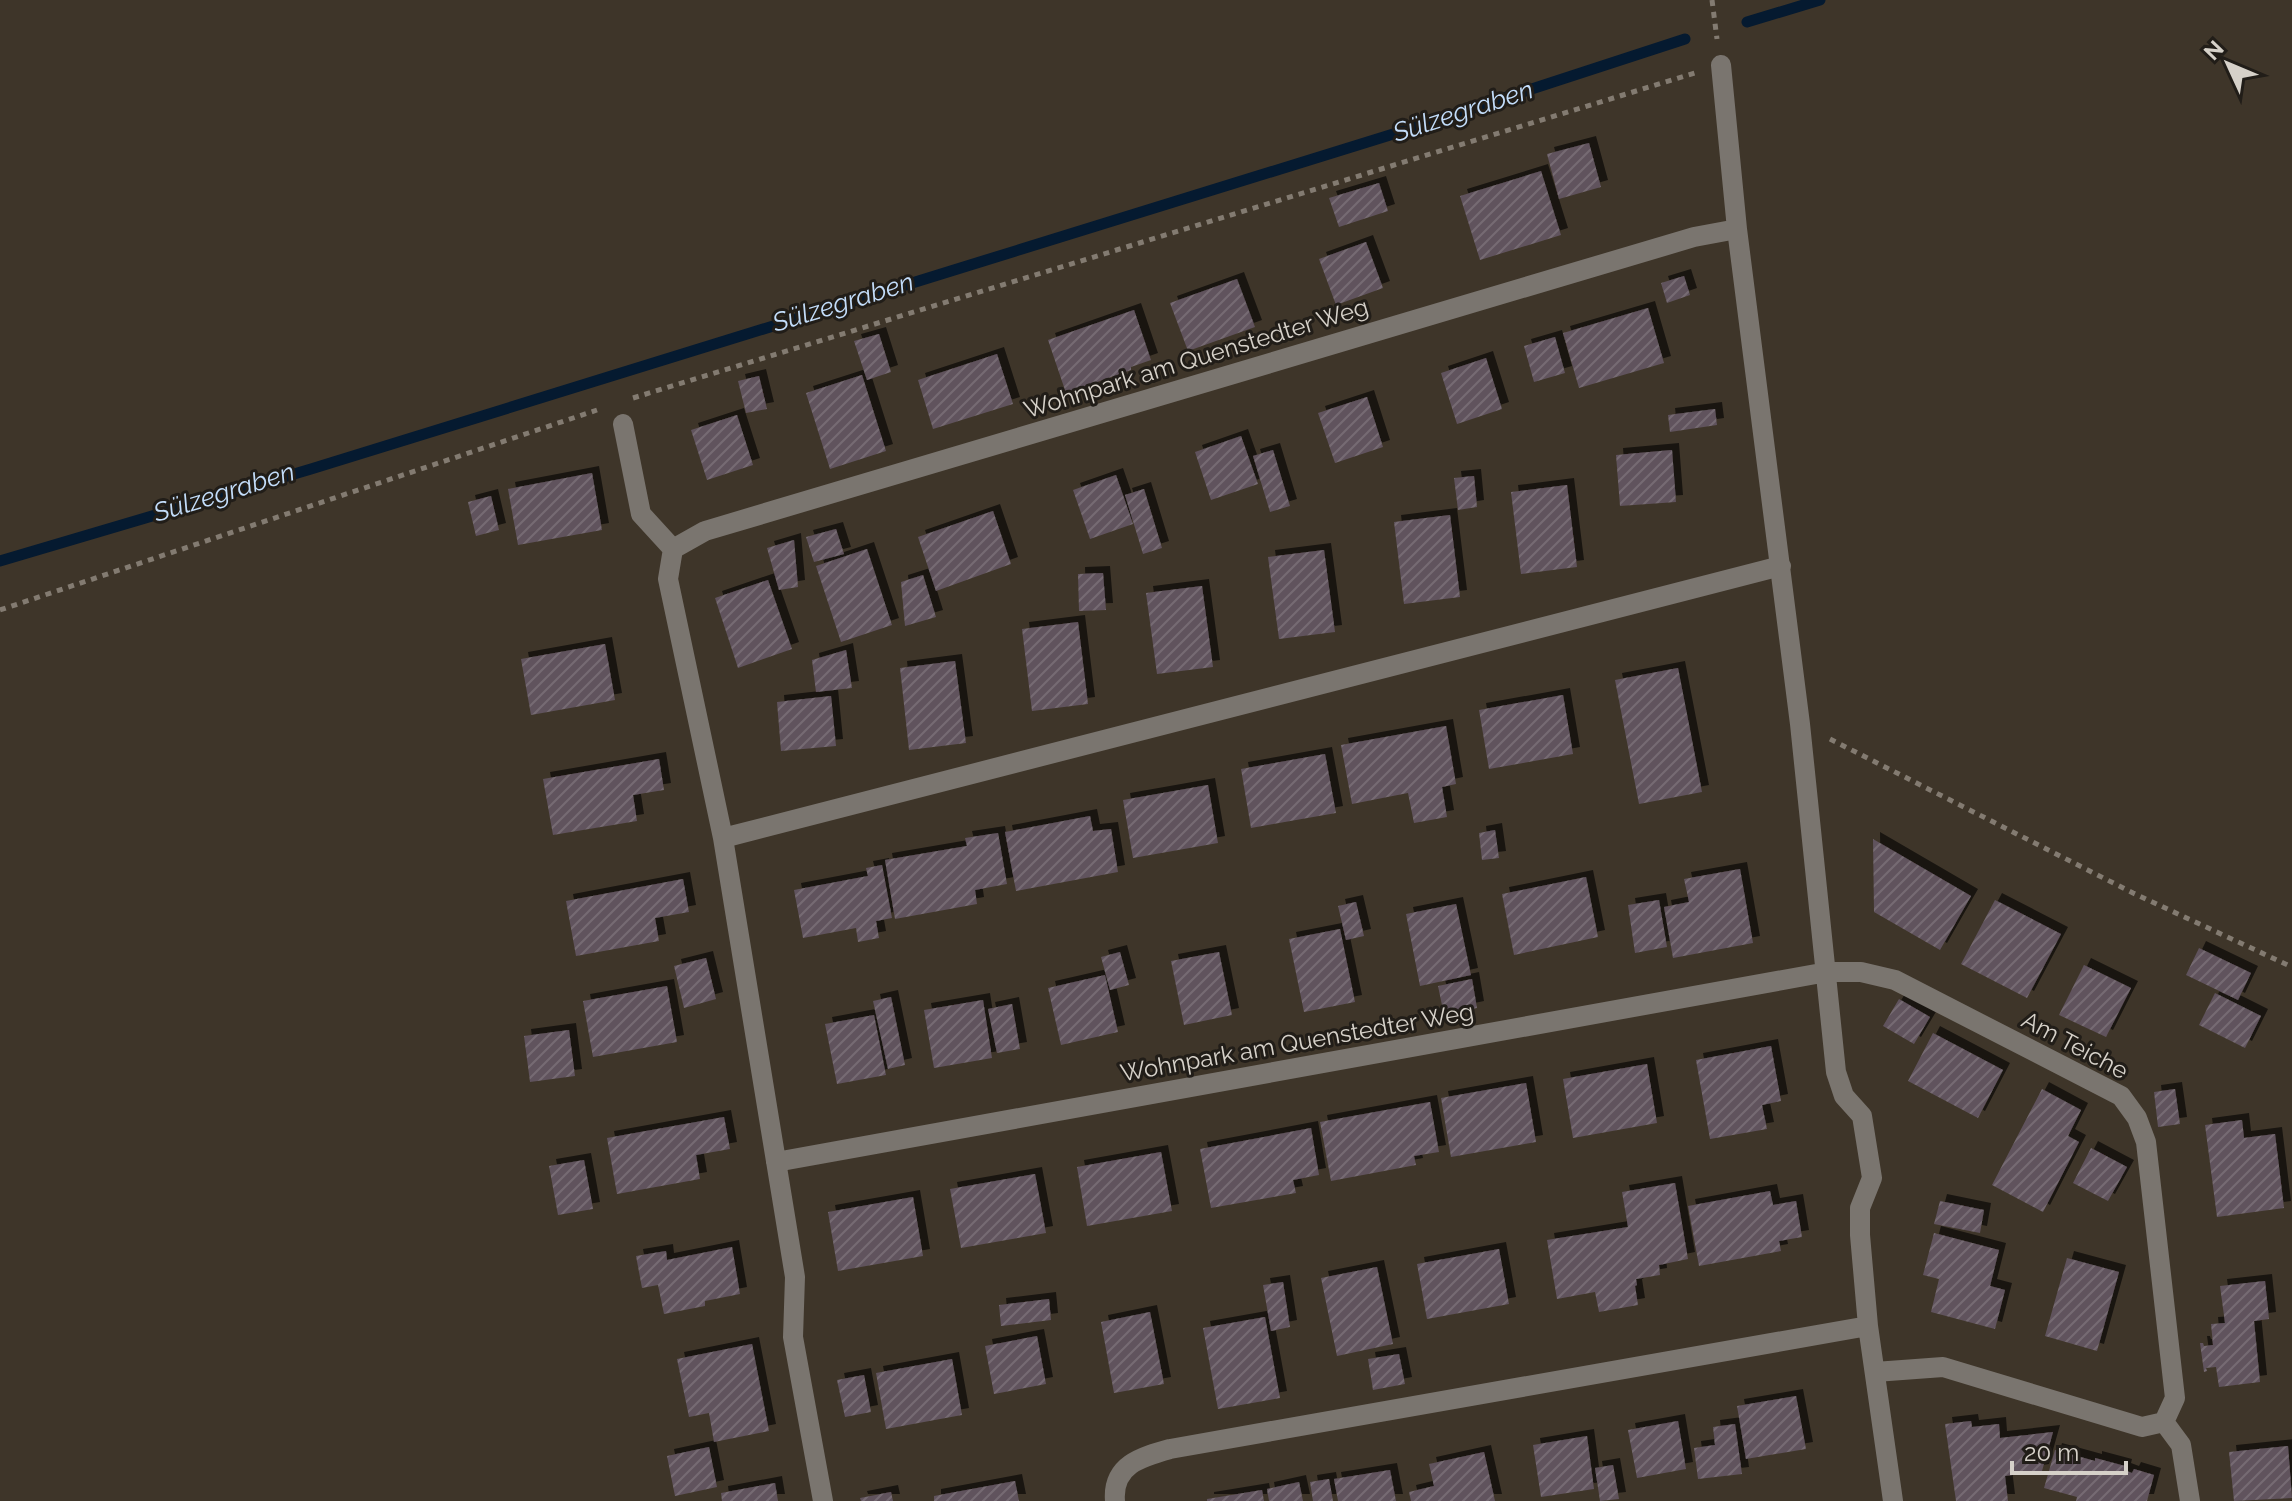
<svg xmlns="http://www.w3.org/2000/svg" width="2292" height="1501" viewBox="0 0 2292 1501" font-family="Raleway,sans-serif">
  <defs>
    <pattern id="building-hatch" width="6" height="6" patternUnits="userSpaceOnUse" patternTransform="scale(2)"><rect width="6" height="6" fill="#60535d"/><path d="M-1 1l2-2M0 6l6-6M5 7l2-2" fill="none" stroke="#766b73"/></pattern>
    <filter id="shadow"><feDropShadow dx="7" dy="-7" stdDeviation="0" flood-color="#0009"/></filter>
  </defs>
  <rect width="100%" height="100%" fill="#3e3529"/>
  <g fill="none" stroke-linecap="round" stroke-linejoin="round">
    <path stroke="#051a30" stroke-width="11" d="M 1747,22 L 1820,0
      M 0,561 L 311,469 L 1403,131 L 1685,39"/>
  </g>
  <path fill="url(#building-hatch)" filter="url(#shadow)" d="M 1589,143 L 1601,187 L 1559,199 L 1547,154 Z
    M 1541,171 L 1561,235 L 1480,260 L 1460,196 Z
    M 1379,183 L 1388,211 L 1339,227 L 1329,198 Z
    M 1366,242 L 1383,288 L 1336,305 L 1319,259 Z
    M 1684,276 L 1690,295 L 1667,303 L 1661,283 Z
    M 1237,279 L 1255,327 L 1188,351 L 1170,303 Z
    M 1648,308 L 1664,363 L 1579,388 L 1563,333 Z
    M 1134,310 L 1151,360 L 1131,367 L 1131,370 L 1066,393 L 1048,340 Z
    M 879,334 L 891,372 L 867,380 L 854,341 Z
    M 1555,337 L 1565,373 L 1534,382 L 1524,346 Z
    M 997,354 L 1013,404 L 933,429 L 918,380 Z
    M 1486,358 L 1502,409 L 1457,424 L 1441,373 Z
    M 862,375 L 886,451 L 830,469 L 806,393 Z
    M 759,376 L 767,409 L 746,413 L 738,381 Z
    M 1367,397 L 1383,447 L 1335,463 L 1318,413 Z
    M 1715,409 L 1717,425 L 1670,432 L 1668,415 Z
    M 737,415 L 753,465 L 707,480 L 691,430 Z
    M 1241,436 L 1258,484 L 1211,500 L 1195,452 Z
    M 1273,450 L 1290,506 L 1270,512 L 1253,456 Z
    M 1672,450 L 1676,502 L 1620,506 L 1616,455 Z
    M 592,473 L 602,530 L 518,545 L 508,489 Z
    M 1116,475 L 1133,524 L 1090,539 L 1073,490 Z
    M 1474,476 L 1477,507 L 1458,510 L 1454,478 Z
    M 1567,485 L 1577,567 L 1521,574 L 1511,492 Z
    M 1144,489 L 1162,548 L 1143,554 L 1125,495 Z
    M 491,496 L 499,530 L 476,536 L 468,502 Z
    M 993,511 L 1011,564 L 936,591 L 918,537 Z
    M 1450,515 L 1460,597 L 1404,604 L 1394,522 Z
    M 836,529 L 844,554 L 814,562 L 806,537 Z
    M 794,540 L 798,587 L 779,590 L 767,548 Z
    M 867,549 L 892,625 L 841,642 L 816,566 Z
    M 1324,550 L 1335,632 L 1279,639 L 1268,557 Z
    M 1103,573 L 1106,610 L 1079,611 L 1078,574 Z
    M 923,575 L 936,617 L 905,626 L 901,582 Z
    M 768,580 L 792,649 L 738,668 L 715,598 Z
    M 1202,586 L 1213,667 L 1157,674 L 1146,593 Z
    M 1078,622 L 1088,704 L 1032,711 L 1022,629 Z
    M 605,644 L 615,700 L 531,715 L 521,659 Z
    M 846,650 L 852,688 L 816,692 L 812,660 Z
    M 955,661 L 966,743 L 909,750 L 900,668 Z
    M 1678,668 L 1702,792 L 1639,804 L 1615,680 Z
    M 1563,695 L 1573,754 L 1489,769 L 1479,710 Z
    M 831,696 L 836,746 L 781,751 L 777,702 Z
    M 1446,726 L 1456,784 L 1442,787 L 1447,817 L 1414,823 L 1408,793 L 1352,804 L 1341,745 Z
    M 1325,754 L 1336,813 L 1251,828 L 1241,769 Z
    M 659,759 L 664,790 L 633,795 L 637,821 L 553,835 L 543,779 Z
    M 1208,785 L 1218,843 L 1133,858 L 1123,800 Z
    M 1090,816 L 1093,831 L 1111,829 L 1118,872 L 1016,891 L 1005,832 Z
    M 1495,830 L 1499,858 L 1482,860 L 1479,833 Z
    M 998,833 L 1007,884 L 975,890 L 977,904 L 895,919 L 885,860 L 967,846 L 965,838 Z
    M 1873,839 L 1971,896 L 1940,950 L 1874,912 Z
    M 882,865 L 892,918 L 876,921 L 879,938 L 858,942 L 856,928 L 803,938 L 794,890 L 868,876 L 866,868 Z
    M 1740,869 L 1753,943 L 1673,958 L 1664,907 L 1689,902 L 1684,879 Z
    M 1586,877 L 1598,937 L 1514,955 L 1502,894 Z
    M 683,879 L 689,912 L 655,918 L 659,941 L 576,956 L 566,901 Z
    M 1659,900 L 1667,947 L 1635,953 L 1628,905 Z
    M 1995,900 L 2061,934 L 2027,998 L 1961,964 Z
    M 1356,902 L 1364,936 L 1346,940 L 1338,906 Z
    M 1456,904 L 1471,975 L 1420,986 L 1406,914 Z
    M 1340,929 L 1355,1002 L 1304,1012 L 1289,939 Z
    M 2199,948 L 2251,973 L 2238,1000 L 2186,975 Z
    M 1120,952 L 1129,985 L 1110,990 L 1101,957 Z
    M 1219,952 L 1232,1015 L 1184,1025 L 1171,961 Z
    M 706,958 L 716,999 L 684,1008 L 674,966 Z
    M 2084,965 L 2131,988 L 2106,1037 L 2059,1015 Z
    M 1105,975 L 1118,1032 L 1061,1045 L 1048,988 Z
    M 1472,979 L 1477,1008 L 1444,1015 L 1438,986 Z
    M 667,986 L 677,1042 L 593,1057 L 583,1001 Z
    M 2215,993 L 2261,1016 L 2245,1048 L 2199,1025 Z
    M 891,997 L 905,1065 L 888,1069 L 873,1001 Z
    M 1899,999 L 1930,1017 L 1914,1044 L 1883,1026 Z
    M 983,1000 L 992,1058 L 934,1068 L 924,1010 Z
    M 1012,1004 L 1020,1049 L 997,1053 L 988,1009 Z
    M 874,1015 L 886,1075 L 837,1084 L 825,1024 Z
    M 569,1030 L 575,1076 L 530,1082 L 524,1036 Z
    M 1933,1033 L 2003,1070 L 1978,1118 L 1908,1081 Z
    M 1771,1046 L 1781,1101 L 1762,1105 L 1767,1129 L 1710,1139 L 1696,1060 Z
    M 1647,1064 L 1657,1123 L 1573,1138 L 1563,1079 Z
    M 1526,1083 L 1536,1142 L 1451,1157 L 1441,1098 Z
    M 2042,1089 L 2081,1110 L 2068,1136 L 2079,1142 L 2043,1212 L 1992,1185 Z
    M 2175,1089 L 2180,1124 L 2158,1127 L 2154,1092 Z
    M 1430,1102 L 1439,1152 L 1414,1156 L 1416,1165 L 1331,1181 L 1320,1122 Z
    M 724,1117 L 730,1149 L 696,1155 L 700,1179 L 617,1194 L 607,1138 Z
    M 2242,1120 L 2244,1138 L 2275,1134 L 2284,1208 L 2217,1217 L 2205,1125 Z
    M 1311,1128 L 1319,1175 L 1293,1180 L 1296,1193 L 1211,1208 L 1200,1149 Z
    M 2091,1148 L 2127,1167 L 2108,1201 L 2073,1183 Z
    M 1161,1152 L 1172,1211 L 1087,1226 L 1077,1167 Z
    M 584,1160 L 593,1209 L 558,1215 L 549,1166 Z
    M 1035,1174 L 1046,1233 L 961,1248 L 950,1189 Z
    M 1675,1183 L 1688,1259 L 1659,1265 L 1660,1275 L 1636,1279 L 1637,1285 L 1635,1286 L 1638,1305 L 1599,1312 L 1595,1292 L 1557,1299 L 1547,1240 L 1628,1227 L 1622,1192 Z
    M 1770,1191 L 1773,1205 L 1796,1201 L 1802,1237 L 1779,1241 L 1781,1251 L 1699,1266 L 1688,1206 Z
    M 913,1197 L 923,1256 L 838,1271 L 828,1212 Z
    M 1940,1201 L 1984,1210 L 1980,1233 L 1934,1224 Z
    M 1934,1233 L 1999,1250 L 1990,1286 L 2005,1290 L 1995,1329 L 1931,1312 L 1939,1279 L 1923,1275 Z
    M 732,1247 L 740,1294 L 705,1301 L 705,1306 L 664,1314 L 658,1285 L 642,1288 L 636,1256 L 666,1251 L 667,1260 Z
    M 1499,1249 L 1509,1304 L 1427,1319 L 1417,1264 Z
    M 2067,1258 L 2119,1272 L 2097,1351 L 2045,1336 Z
    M 1377,1267 L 1393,1344 L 1337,1356 L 1321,1278 Z
    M 2265,1281 L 2269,1319 L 2254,1321 L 2260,1382 L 2219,1387 L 2216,1367 L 2206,1368 L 2207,1371 L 2204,1372 L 2200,1343 L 2203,1343 L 2204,1346 L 2213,1345 L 2211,1324 L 2225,1323 L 2220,1286 Z
    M 1283,1282 L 1290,1327 L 1271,1331 L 1263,1285 Z
    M 1049,1299 L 1051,1320 L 1001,1326 L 999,1305 Z
    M 1150,1312 L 1164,1384 L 1114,1393 L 1101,1322 Z
    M 1265,1317 L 1280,1398 L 1218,1409 L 1203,1328 Z
    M 1037,1336 L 1046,1384 L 994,1394 L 985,1346 Z
    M 752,1344 L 769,1431 L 714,1442 L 709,1413 L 689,1417 L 677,1359 Z
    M 1399,1354 L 1405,1384 L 1373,1390 L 1368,1359 Z
    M 952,1359 L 962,1415 L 886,1429 L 876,1373 Z
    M 864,1375 L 871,1412 L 845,1417 L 837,1380 Z
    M 1796,1396 L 1806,1449 L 1746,1459 L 1737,1406 Z
    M 1678,1421 L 1686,1469 L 1637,1478 L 1628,1430 Z
    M 1971,1421 L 1972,1427 L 1999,1424 L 2000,1438 L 2053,1432 L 2042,1471 L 2005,1476 L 2008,1501 L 1956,1501 L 1945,1424 Z
    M 1735,1424 L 1742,1474 L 1698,1479 L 1694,1448 L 1715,1445 L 1713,1427 Z
    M 1587,1436 L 1594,1489 L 1541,1497 L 1533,1445 Z
    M 2288,1446 L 2292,1498 L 2234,1501 L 2229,1452 Z
    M 709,1447 L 717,1487 L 675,1496 L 667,1456 Z
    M 2055,1450 L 2095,1461 L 2095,1458 L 2125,1466 L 2124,1470 L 2132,1473 L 2134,1469 L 2154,1475 L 2147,1501 L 2076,1501 L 2077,1497 L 2044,1488 Z
    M 1484,1452 L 1495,1501 L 1411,1501 L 1409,1492 L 1434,1486 L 1429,1464 Z
    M 1613,1465 L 1619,1499 L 1600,1501 L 1595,1468 Z
    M 1390,1470 L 1396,1501 L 1338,1501 L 1334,1479 Z
    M 1329,1479 L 1333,1501 L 1313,1501 L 1310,1482 Z
    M 1015,1481 L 1019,1501 L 934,1501 L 934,1496 Z
    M 1299,1482 L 1303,1501 L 1269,1501 L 1267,1489 Z
    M 775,1483 L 778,1501 L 722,1501 L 721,1493 Z
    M 1262,1490 L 1264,1501 L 1207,1501 L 1207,1499 Z
    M 891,1492 L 893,1501 L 861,1501 L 860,1498 Z"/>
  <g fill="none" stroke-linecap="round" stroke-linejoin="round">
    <path stroke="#837b71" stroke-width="5" stroke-dasharray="6 6" stroke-linecap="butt" d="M 1712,0 L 1717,39
      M 633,398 L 1695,73
      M 0,610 L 597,410
      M 1830,739 L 2133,893 L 2292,967"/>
    <path stroke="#7a756f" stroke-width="20" d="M 1721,65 L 1737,229 L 1800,724 L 1836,1072 L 1844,1096 L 1862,1116 L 1872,1178 L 1860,1208 L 1860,1235 L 1868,1326 L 1893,1501
      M 623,424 L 641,514 L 673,549
      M 723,838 L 1781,566
      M 776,1162 L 1827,972 L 1861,972 L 1895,980 L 2121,1096 L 2137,1118 L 2146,1142 L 2175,1398 L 2164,1422 L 2142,1427 L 1943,1367 L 1875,1372
      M 2164,1422 L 2181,1445 L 2190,1501
      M 823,1501 L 793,1337 L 795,1277 L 723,838 L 668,579 L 673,549 L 705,531 L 1694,237 L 1737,229
      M 1115,1501 C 1112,1465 1141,1457 1170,1449 L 1868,1326"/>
  </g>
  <g text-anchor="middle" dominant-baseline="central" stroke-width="6" stroke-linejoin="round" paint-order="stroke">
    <g font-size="24" fill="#d6d1c9" stroke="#211d18">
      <text transform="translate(1196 358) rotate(-17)">Wohnpark am Quenstedter Weg</text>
      <text transform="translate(1297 1042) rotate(-10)">Wohnpark am Quenstedter Weg</text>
      <text transform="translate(2075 1045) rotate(28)">Am Teiche</text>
    </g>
    <g font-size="26" font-style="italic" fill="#c3ddfa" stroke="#211d18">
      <text transform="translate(1463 111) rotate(-18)">Sülzegraben</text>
      <text transform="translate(843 302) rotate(-17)">Sülzegraben</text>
      <text transform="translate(224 492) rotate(-17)">Sülzegraben</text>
    </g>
  </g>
  <g transform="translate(2228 64) rotate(314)" stroke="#211d18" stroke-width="6" paint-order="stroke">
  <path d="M0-6L14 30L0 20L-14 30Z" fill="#d6d1c9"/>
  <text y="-12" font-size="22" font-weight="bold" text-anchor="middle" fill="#d6d1c9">N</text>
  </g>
  <path d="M2012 1461v12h114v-12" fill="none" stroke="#d6d1c9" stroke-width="4"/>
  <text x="2024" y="1461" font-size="24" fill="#d6d1c9" stroke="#211d18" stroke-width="6" paint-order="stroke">20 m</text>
</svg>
